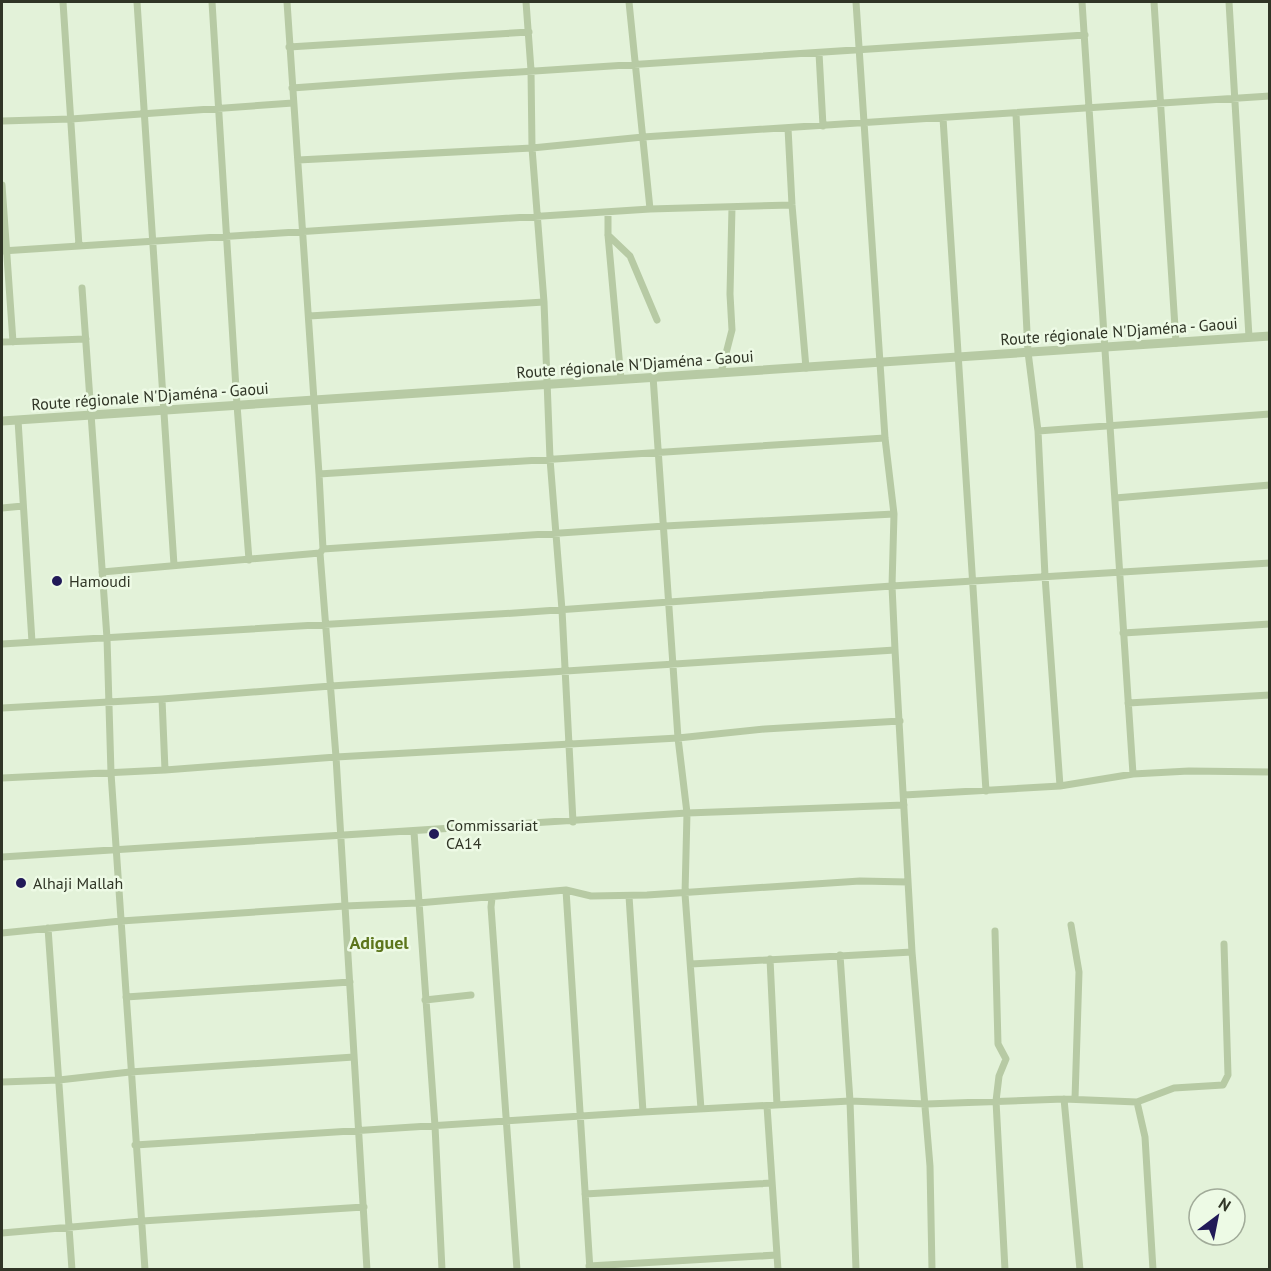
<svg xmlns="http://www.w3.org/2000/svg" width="1271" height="1271" viewBox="0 0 1271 1271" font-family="'PT Sans',sans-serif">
  <rect width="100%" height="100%" fill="#e3f2d9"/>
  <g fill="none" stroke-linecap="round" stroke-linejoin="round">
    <path stroke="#b7caa4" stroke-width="7" d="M 63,2 L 79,246
      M 137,2 L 174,565
      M 212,2 L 237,405 L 249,560
      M 287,2 L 319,474 L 323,549 L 320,553 L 336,757 L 367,1270
      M 526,2 L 531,70 L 532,148 L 544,302 L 550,459 L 562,610 L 573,822
      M 629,2 L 650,209
      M 856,2 L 885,438 L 894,514 L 892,586 L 895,650 L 912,952 L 930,1166 L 932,1270
      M 1082,2 L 1133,774
      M 1154,2 L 1176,343
      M 1229,2 L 1249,337
      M 289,47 L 529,32
      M 819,53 L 823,126
      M 292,88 C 556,68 820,52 1085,35
      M 1016,114 L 1028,352 L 1038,431 L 1045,576 L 1060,786
      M 943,118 L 986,791
      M 2,121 L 71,119 L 293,103
      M 788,128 L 792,205 L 806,368
      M 298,160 L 532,148 L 643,137 L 1270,96
      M 2,185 L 13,342
      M 608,213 L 608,235 L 621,379
      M 608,235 L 630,256 L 657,320
      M 2,251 L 650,209 L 792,205
      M 82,288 L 107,638 L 111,773 L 145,1270
      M 309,316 L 544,302
      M 2,342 L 86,339
      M 721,373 L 732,330 L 730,294 L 732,207
      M 653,376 L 678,738 L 687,813 L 685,894 L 701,1109
      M 18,420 L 32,642
      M 1038,431 L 1270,414
      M 319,474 L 885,438
      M 1115,498 L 1270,485
      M 2,508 L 23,506
      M 323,549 L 665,526 L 894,514
      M 102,572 L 320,553
      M 1123,633 L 1270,624
      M 2,644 L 515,613 L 892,586 L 1270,563
      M 162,699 L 165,770
      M 1128,703 L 1270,695
      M 2,708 L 162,699 L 331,686 L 895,650
      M 2,778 L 165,770 L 336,757 L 678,738 L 765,729 L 900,721
      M 904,795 L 1060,786 L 1133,774 L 1189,771 L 1270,772
      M 414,832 L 435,1126 L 442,1270
      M 2,857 L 687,813 L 904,805
      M 566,890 L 590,1270
      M 629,896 L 643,1112
      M 492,898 L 491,907 L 517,1270
      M 1071,925 L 1079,972 L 1075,1099
      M 48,928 L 72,1270
      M 995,931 L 998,1044 L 1006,1059 L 999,1076 L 996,1101 L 1005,1270
      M 2,933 L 121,921 L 345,906 L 418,903 L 566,890 L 591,896 L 647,895 L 860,881 L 908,882
      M 840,955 L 850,1101 L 856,1270
      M 770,959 L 777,1105
      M 691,964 L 912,952
      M 126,997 L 350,982
      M 425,1000 L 471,995
      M 2,1082 L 59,1080 L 130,1072 L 354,1057
      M 1064,1099 L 1080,1270
      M 1137,1102 L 1145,1137 L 1153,1270
      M 767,1106 L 778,1270
      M 135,1145 L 643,1112 L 850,1101 L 926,1104 L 1064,1099 L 1137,1102 L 1174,1088 L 1223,1085 L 1228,1075 L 1224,944
      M 585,1194 L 772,1183
      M 2,1233 L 142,1221 L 364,1207
      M 589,1266 L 777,1255"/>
    <path stroke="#b7caa4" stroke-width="9" d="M 2,421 L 1270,336"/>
  </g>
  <g fill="#211a58" stroke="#edfae5" stroke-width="2">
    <circle cx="57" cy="581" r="6"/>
    <circle cx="434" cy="834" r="6"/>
    <circle cx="21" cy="883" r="6"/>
  </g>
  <g text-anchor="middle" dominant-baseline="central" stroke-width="5" stroke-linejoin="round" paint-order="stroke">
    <g font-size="16" fill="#303526" stroke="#edfae5">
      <text transform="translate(1119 331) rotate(-4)">Route régionale N'Djaména - Gaoui</text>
      <text transform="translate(635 364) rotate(-4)">Route régionale N'Djaména - Gaoui</text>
      <text transform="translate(150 396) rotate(-4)">Route régionale N'Djaména - Gaoui</text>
    </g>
    <g font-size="16" fill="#303526" stroke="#edfae5" text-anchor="start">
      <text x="69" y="581">Hamoudi</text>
      <text x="446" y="825">Commissariat<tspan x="446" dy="18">CA14</tspan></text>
      <text x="33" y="883">Alhaji Mallah</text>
    </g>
    <g font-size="18" font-weight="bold" fill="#5c751b" stroke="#edfae5">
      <text x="379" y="942">Adiguel</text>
    </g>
  </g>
  <rect width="1271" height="1271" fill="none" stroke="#303526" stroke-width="6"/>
  <g transform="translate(1217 1217) rotate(32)"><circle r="28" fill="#edfae5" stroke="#a1ab99" stroke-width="1.5"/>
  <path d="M0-4.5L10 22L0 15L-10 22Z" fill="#211a58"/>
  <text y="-9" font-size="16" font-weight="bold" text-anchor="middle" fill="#303526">N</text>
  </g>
</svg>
